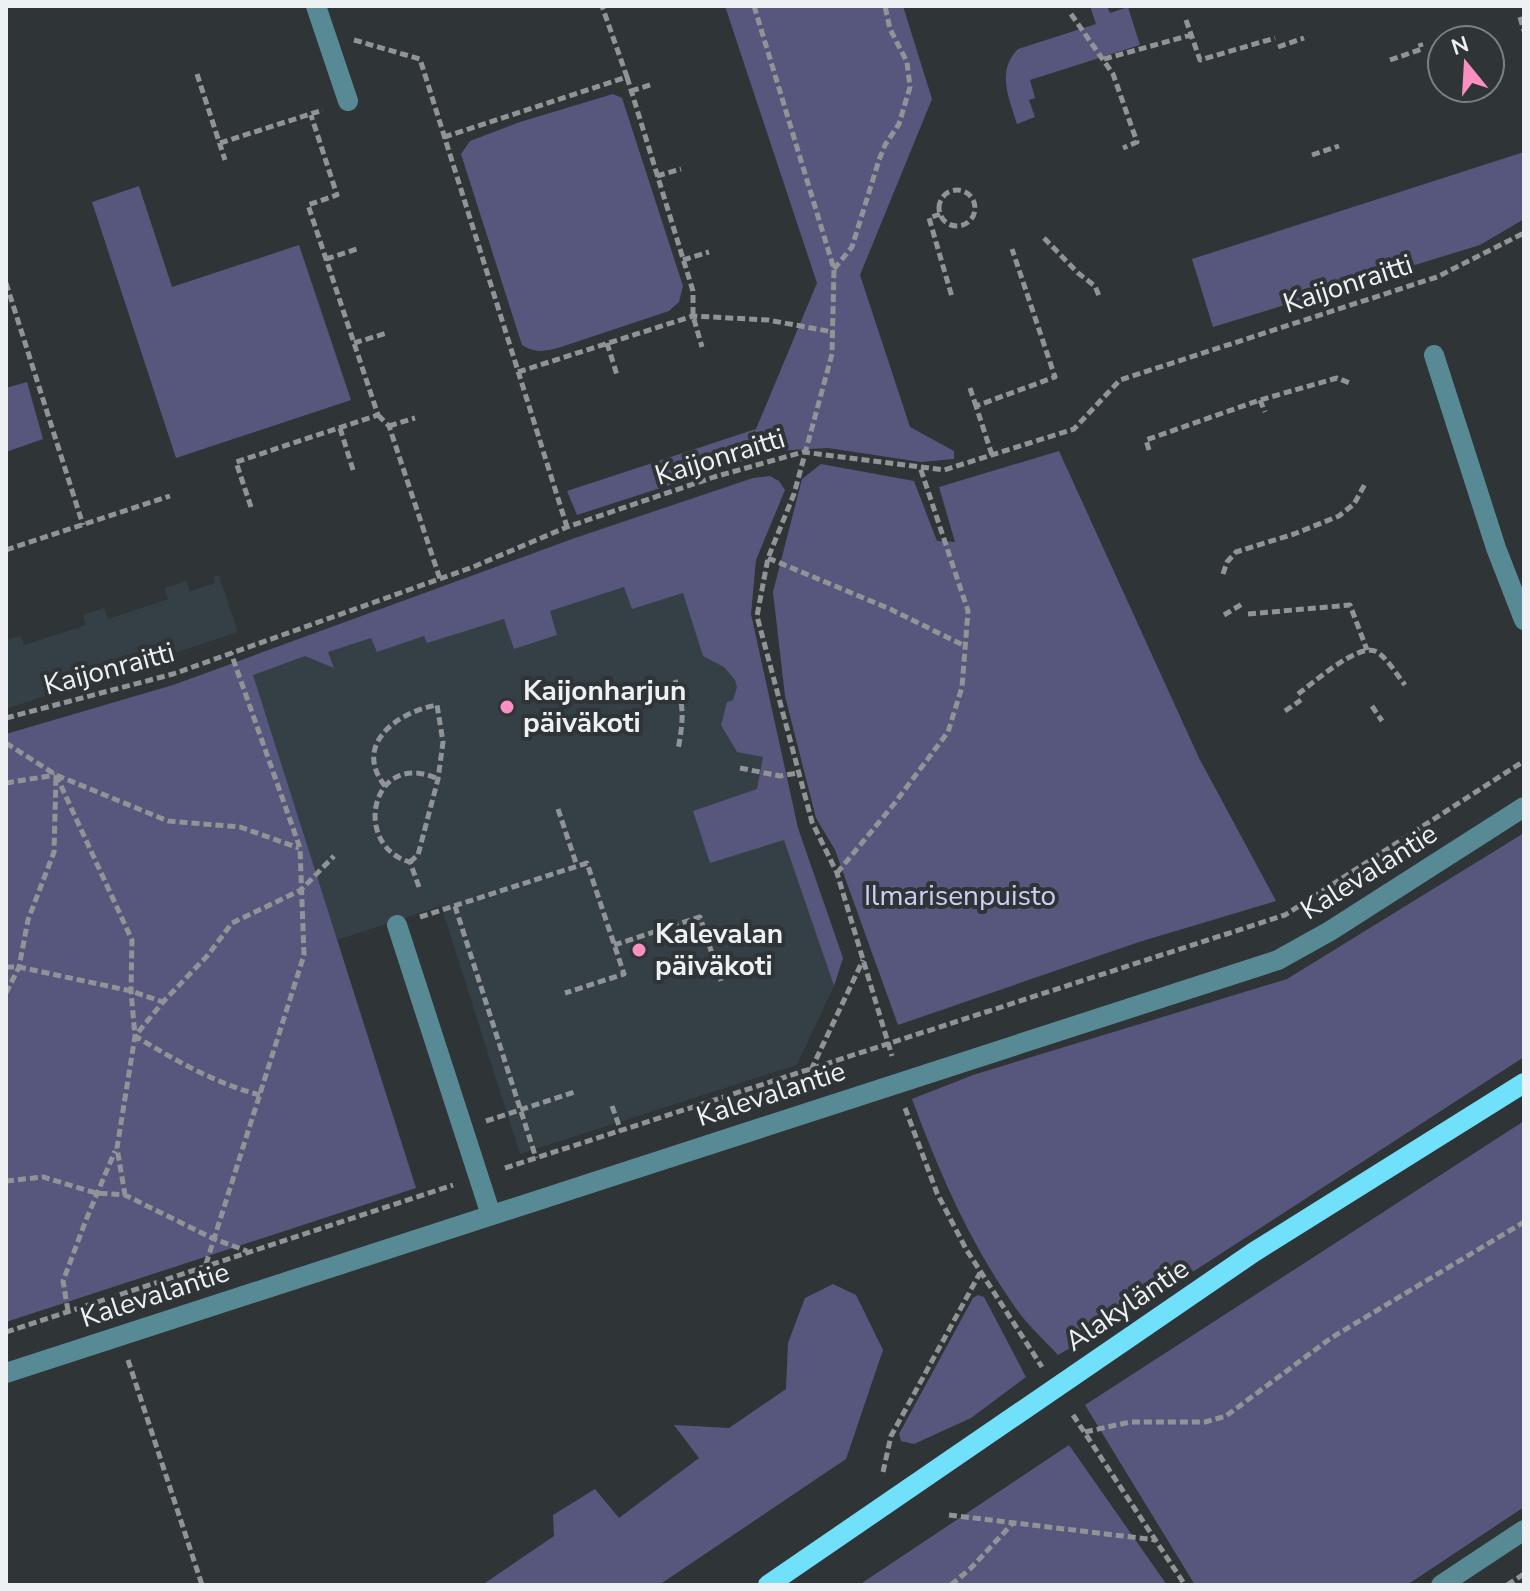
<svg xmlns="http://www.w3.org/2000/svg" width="1530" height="1591" viewBox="0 0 1530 1591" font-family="'Nunito Sans',sans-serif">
  <rect width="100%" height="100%" fill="#2f3437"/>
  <path fill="#343f46" d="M 609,551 L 721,608 L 776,784 L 784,839 L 834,986 L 797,1065 L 520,1154 L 441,906 L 337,940 L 249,667 Z
    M 219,575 L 238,632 L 6,709 L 6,640 L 21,636 L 24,645 L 86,625 L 83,615 L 104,608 L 108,619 L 168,599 L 165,588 L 186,581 L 190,591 L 215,583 L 213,577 Z"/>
  <path fill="#57577e" d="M 725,6 L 903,6 L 932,99 L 860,275 L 910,427 L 954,451 L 954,459 L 921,462 L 828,448 L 775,451 L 577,515 L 567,491 L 756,429 L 817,283 Z
    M 1090,6 L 1107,6 L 1110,13 L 1128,7 L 1140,45 L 1030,80 L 1035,98 L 1029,100 L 1035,117 L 1017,124 C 1009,98 996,71 1018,49 L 1096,24 Z
    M 613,94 L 622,98 L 683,286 L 679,302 L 669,311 L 561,347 C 546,351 536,354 522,345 L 461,154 L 470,141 L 520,122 Z
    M 1524,152 L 1524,219 L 1480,245 L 1213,327 L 1192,259 Z
    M 139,186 L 172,287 L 299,245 L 351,400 L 176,458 L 92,202 Z
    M 27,382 L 43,439 L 6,452 L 6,388 Z
    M 1059,451 L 1199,758 L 1276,901 L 1139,942 L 898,1025 L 835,850 L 816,818 L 785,696 L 773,592 L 802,479 L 821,464 L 914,481 L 937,541 L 955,542 L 939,487 Z
    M 770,476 L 779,481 L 785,490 L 756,560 L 751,614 L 798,828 L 843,958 L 834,986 L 784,840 L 710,863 L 693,811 L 757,789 L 763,757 L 737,752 L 721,725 L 727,702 L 733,700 L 737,687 L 735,680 L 724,667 L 703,656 L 683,593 L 632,609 L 624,587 L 550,611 L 557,635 L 514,649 L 504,619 L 427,643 L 424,636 L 377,652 L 371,638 L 328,652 L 334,668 L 305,656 L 253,675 L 416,1188 L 6,1322 L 6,734 L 173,685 L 572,539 L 753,478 Z
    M 1524,833 L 1524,1057 L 1117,1321 L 1058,1355 C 1045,1341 1031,1328 1020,1314 C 972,1248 940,1175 912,1099 L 973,1075 L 1287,979 Z
    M 1524,1121 L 1524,1507 L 1407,1585 L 1195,1585 L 1085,1405 Z
    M 833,1284 L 856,1295 L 883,1350 L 846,1459 L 659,1585 L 482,1585 L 554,1536 L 553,1515 L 595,1489 L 619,1518 L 699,1458 L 674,1425 L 729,1428 L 786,1389 L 788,1343 L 805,1298 Z
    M 978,1295 L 984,1297 L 1026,1377 L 971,1418 L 914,1444 L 901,1441 L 899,1434 L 973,1298 Z
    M 1069,1445 L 1167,1585 L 859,1585 Z"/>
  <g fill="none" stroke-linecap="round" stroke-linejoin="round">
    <path stroke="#909497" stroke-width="5" stroke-dasharray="8 4" stroke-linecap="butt" d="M 754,6 L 834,269 L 832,354 L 794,494 L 768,558 L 757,616 L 812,822 L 837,873 L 892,1056
      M 1071,14 L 1113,74 L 1137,142 L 1123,148
      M 1520,17 L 1524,31
      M 1186,20 L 1200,60 L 1275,38
      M 354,40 L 420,59 L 567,527
      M 1278,47 L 1304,38
      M 1104,59 L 1191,35
      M 1390,60 L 1422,49 L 1420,43
      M 197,74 L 225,160
      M 627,77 L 693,291 L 693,316 L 702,347
      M 631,91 L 653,84
      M 444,137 L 627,77 L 602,6
      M 220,143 L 323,110
      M 1312,155 L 1339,146
      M 657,176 L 681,169
      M939 208a18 18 0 1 1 36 0a18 18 0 1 1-36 0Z
      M 940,214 L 929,218 L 952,297
      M 1044,238 L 1078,273 L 1095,286 L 1099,296
      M 326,259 L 360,248
      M 683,260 L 709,252
      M 834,269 L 852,247 L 879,160 L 885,145 L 899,124 L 910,87 L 907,62 L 890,29 L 885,6
      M 6,283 L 83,525
      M 354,343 L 387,333
      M 607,343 L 617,375
      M 518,372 L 693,316 L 768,320 L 833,332
      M 970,388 L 976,406
      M 1260,400 L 1265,412
      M 378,415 L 389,426 L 440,579
      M 389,426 L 415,418
      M 340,428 L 354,473
      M 1149,450 L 1146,440 L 1260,400 L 1337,378 L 1350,383
      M 992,455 L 976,406 L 1055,377 L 1012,249
      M 251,507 L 236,462 L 378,415 L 308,205 L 337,195 L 311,115
      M 6,550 L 170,496
      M 768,558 L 890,609 L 965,646
      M 1223,574 L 1227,562 L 1236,552 L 1294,534 L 1339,516 L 1354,504 L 1365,484
      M 1248,614 L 1350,605 L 1367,650
      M 1224,615 L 1242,604
      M 675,680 C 685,708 683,721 678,750
      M 1298,694 C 1313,683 1357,644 1375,651 C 1386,656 1397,675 1405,685
      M 1372,706 L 1382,721
      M 1285,711 L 1301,700
      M 6,718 L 173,674 L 473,567 L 567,527 L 714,477 L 803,452 L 944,470 L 1074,429 L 1120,380 L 1437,277 L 1524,233
      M 6,743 L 56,775 L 168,821 L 240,827 L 299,848
      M 740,768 L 780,776 L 798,773
      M 56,775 L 132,940 L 131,991 L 135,1036 L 117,1148 L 125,1195
      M 6,783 L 55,775
      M 385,786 C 352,744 398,712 437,705 L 443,742 L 438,779 L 418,855 L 410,862
      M 558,809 L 577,866
      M 837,873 L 894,804 L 948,732 L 962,687 L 968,611 L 920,467
      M 419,887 L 410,862 C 351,846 371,748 438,779
      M 455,906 L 536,1158
      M 420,917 L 587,863 L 624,974 L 565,993
      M 614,945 L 700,917 L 721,981
      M 6,967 L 19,967 L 131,991 L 163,1002
      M 6,993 L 19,967 L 28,920 L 54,852 L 56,776
      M 811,1070 L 863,960
      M 260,1095 C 214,1083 175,1060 135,1036 L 163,1002 L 208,955 L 232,923 L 301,890 L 334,856
      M 612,1106 L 621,1131
      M 905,1108 L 937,1193 L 966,1249 L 1042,1367
      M 486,1121 L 575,1092
      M 505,1168 L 1285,915 L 1524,761
      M 6,1181 L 43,1177 L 96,1193 L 125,1195 L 214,1239 L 247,1251
      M 206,1264 L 304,955 L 300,848 L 231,653
      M 68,1311 L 63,1281 L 86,1220 L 115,1151
      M 6,1332 L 453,1185
      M 128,1360 L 202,1585
      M 1073,1415 L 1185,1585
      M 1085,1432 L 1130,1422 L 1205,1422 L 1226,1416 L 1331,1338 L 1524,1222
      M 883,1472 L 891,1436 L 980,1273
      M 949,1515 L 1156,1540
      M 951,1585 L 971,1568 L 1012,1524
      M 1507,1585 L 1524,1574"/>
    <path stroke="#588a96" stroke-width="20" d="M 316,6 L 348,101
      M 1434,355 L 1496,548 L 1524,620
      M 397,925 L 491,1215
      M 6,1373 L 1278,960 L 1330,931 L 1524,807
      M 1441,1585 L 1524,1530"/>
    <path stroke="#71e0fa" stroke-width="20" d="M 768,1585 L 1254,1252 L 1524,1083"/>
  </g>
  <g fill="#fc8fc1" stroke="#2f3437" stroke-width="3">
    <circle cx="507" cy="707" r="8"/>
    <circle cx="639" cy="950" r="8"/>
  </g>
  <g text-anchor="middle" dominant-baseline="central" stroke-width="8" stroke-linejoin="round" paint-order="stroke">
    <g font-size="28" fill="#eef1f3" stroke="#2f3437">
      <text transform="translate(1348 284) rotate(-18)">Kaijonraitti</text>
      <text transform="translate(720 457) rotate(-17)">Kaijonraitti</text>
      <text transform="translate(109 669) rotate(-15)">Kaijonraitti</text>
      <text transform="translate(1369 872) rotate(-32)">Kalevalantie</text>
      <text transform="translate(771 1094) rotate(-18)">Kalevalantie</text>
      <text transform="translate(155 1295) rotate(-18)">Kalevalantie</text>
      <text transform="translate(1127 1305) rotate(-34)">Alakyläntie</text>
    </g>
    <g font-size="28" font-weight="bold" fill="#eef1f3" stroke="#2f3437" text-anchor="start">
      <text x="523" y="691">Kaijonharjun<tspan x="523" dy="32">päiväkoti</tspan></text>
      <text x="655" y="934">Kalevalan<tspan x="655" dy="32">päiväkoti</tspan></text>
    </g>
    <g font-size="28" fill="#cdcef8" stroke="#2f3437">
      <text x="960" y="896">Ilmarisenpuisto</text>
    </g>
  </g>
  <rect width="1530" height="1591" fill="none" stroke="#eef1f3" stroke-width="16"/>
  <g transform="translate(1466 64) rotate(342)"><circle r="38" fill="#2f3437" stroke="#7b8082" stroke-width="2"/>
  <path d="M0-6L14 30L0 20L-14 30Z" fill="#fc8fc1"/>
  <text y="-12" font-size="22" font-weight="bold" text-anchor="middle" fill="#eef1f3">N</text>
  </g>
</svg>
